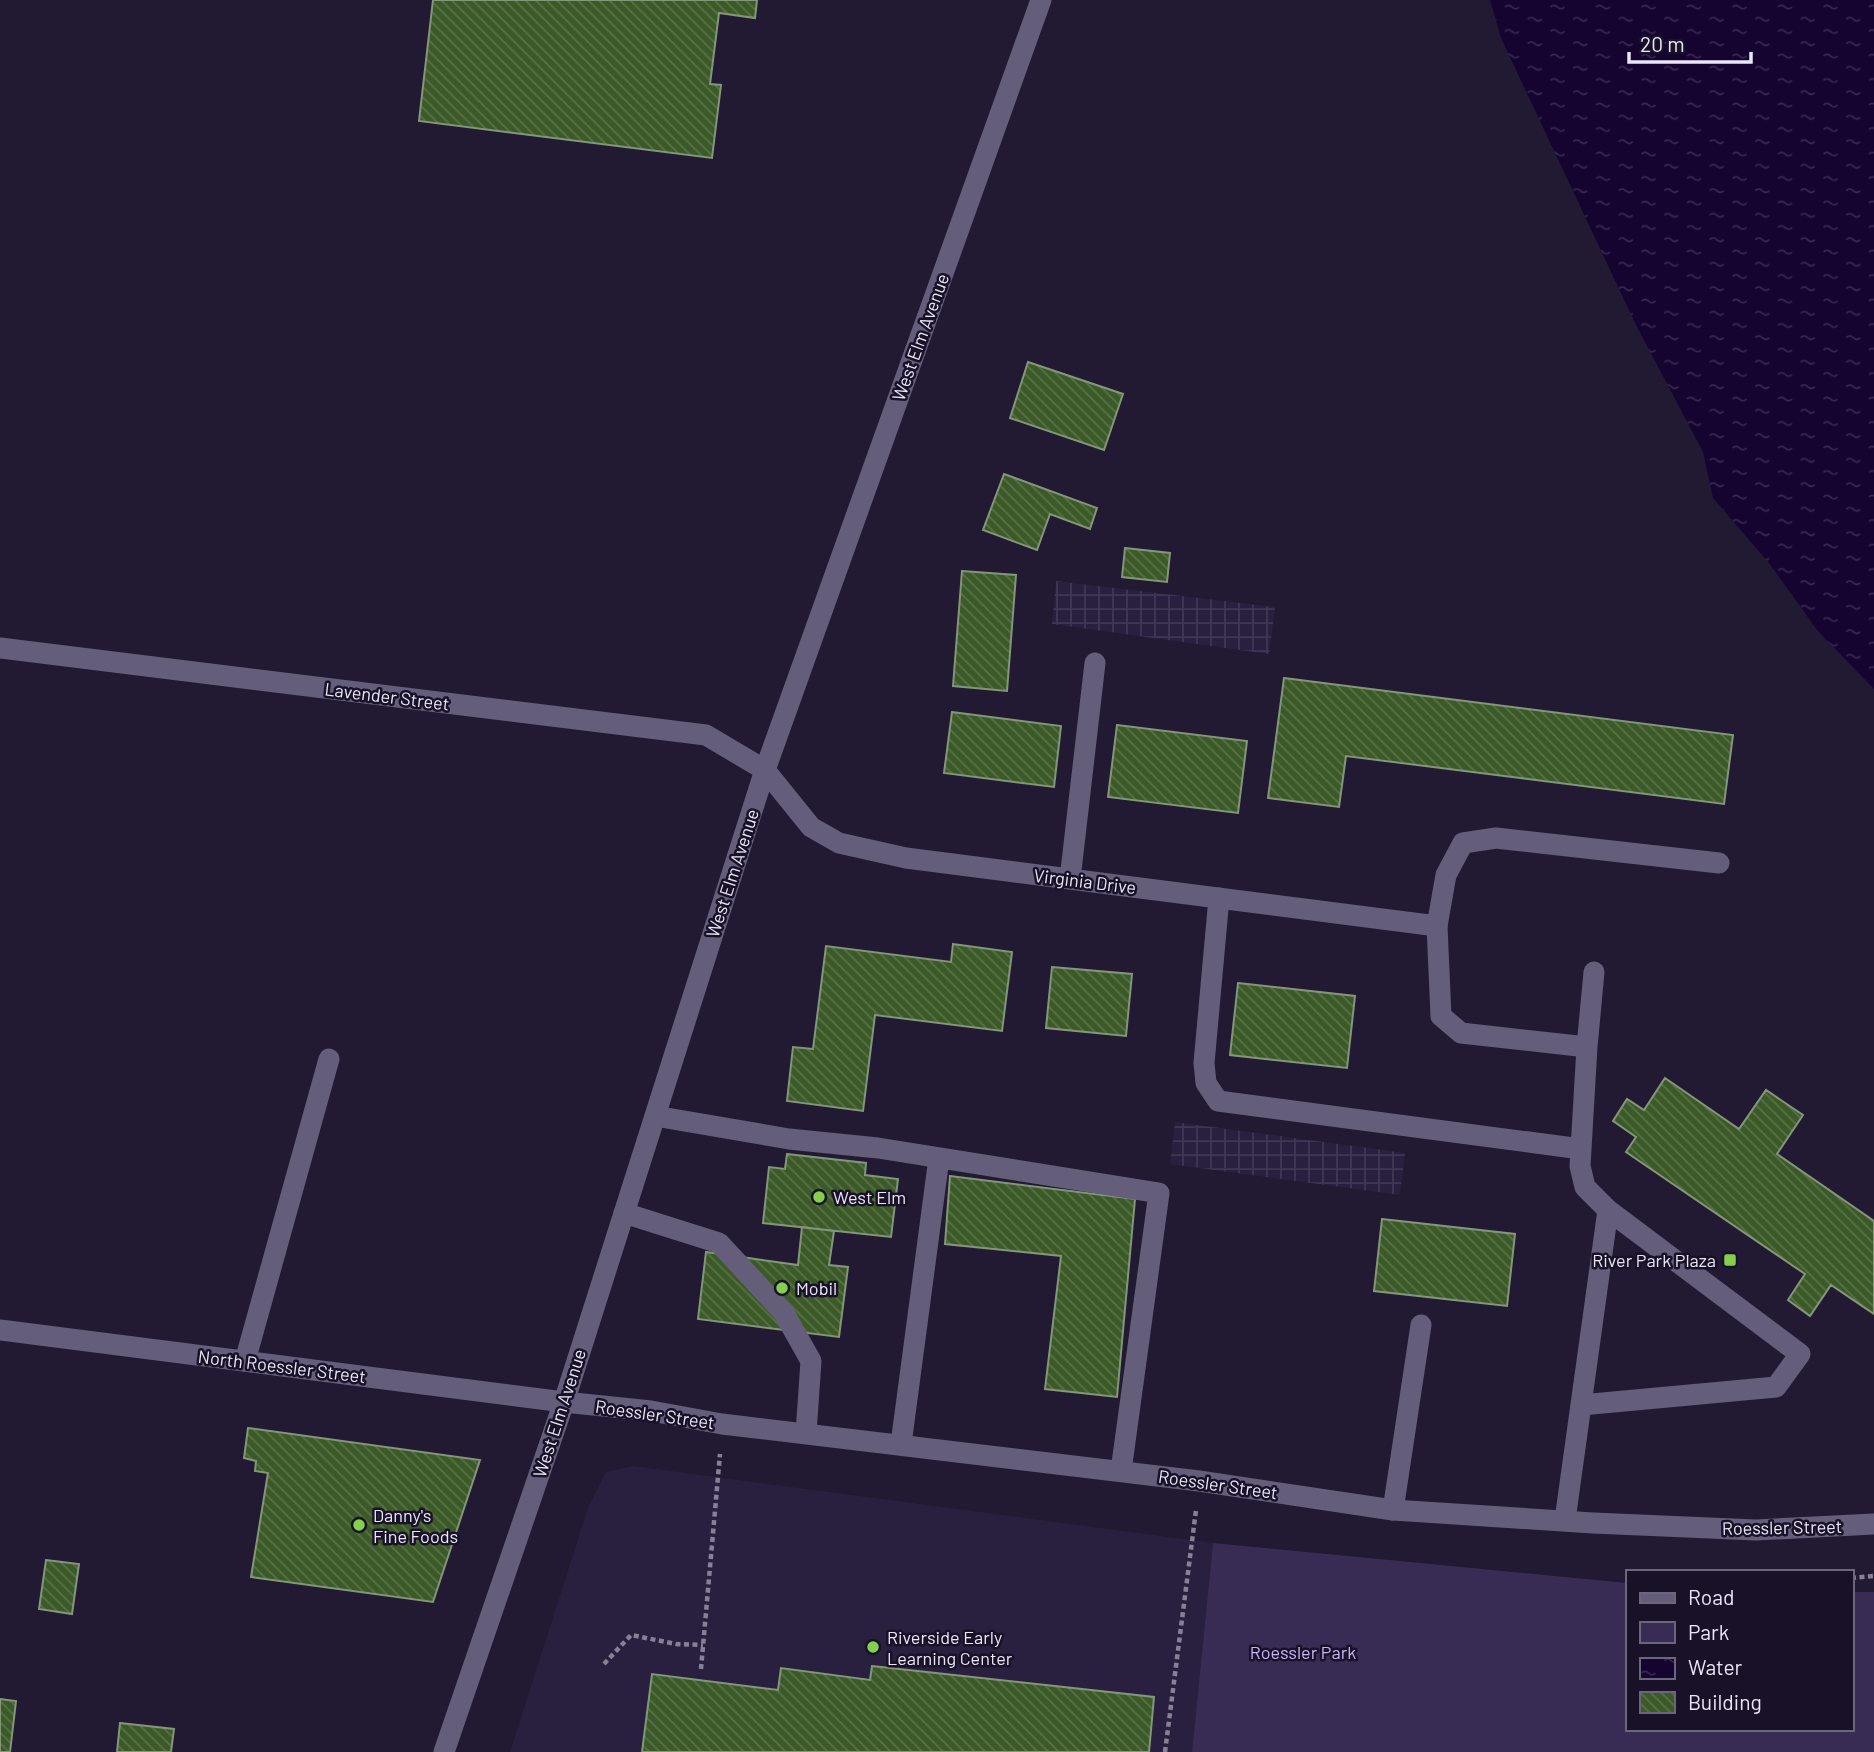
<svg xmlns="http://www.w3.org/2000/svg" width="1874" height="1752" viewBox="0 0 1874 1752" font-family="Barlow,sans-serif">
  <defs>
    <pattern id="industrial-grid" width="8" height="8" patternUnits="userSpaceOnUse" patternTransform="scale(1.75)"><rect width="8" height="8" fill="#29203f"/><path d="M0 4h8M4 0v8" fill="none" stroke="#3e3652"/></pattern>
    <pattern id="water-ripples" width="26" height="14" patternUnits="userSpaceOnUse" patternTransform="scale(1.75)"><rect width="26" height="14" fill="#150330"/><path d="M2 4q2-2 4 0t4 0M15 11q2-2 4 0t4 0" fill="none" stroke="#37284f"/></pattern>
    <pattern id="building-back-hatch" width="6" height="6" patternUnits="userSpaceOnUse" patternTransform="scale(1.75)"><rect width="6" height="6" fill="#3c5a27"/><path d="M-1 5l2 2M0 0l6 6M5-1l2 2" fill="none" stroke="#587247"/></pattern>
  </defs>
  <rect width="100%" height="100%" fill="#211a32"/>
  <path fill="#29203f" d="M 633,1466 L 1213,1543 L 1192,1752 L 510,1752 L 588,1508 L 606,1472 Z"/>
  <path fill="url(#industrial-grid)" d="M 1056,581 L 1275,607 L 1269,654 L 1052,624 Z
    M 1175,1122 L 1405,1153 L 1400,1195 L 1170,1164 Z"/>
  <path fill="#382c55" d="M 1213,1543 L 1627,1583 L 1627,1729 L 1851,1729 L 1851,1592 L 1874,1592 L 1874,1752 L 1192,1752 Z"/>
  <path fill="url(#water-ripples)" d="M 1490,0 L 1874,0 L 1874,689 L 1817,630 L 1769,563 L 1713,498 L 1703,452 L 1636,325 L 1501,38 Z"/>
  <path fill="url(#building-back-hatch)" stroke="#84967a" stroke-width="2" d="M 433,0 L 757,0 L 755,18 L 719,13 L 710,84 L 721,85 L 712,158 L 419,121 Z
    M 1028,362 L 1123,394 L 1104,450 L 1010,418 Z
    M 1004,474 L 1097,508 L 1090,529 L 1050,514 L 1037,550 L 983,530 Z
    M 1125,548 L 1170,553 L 1167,582 L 1122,577 Z
    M 962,571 L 1016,575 L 1007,691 L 953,686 Z
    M 1284,678 L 1733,735 L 1724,804 L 1346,756 L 1339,807 L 1268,798 Z
    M 952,712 L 1061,726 L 1054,787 L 944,773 Z
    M 1117,725 L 1247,741 L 1238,813 L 1108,797 Z
    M 953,944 L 1012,952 L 1002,1031 L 875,1015 L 863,1111 L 787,1101 L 793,1047 L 813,1049 L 826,946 L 951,962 Z
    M 1052,967 L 1132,974 L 1126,1036 L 1046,1028 Z
    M 1238,983 L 1355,996 L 1347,1068 L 1230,1055 Z
    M 1665,1078 L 1739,1129 L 1766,1090 L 1803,1115 L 1777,1154 L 1874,1221 L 1874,1314 L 1831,1285 L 1810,1316 L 1788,1300 L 1805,1274 L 1626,1152 L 1636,1137 L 1613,1121 L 1627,1099 L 1644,1110 Z
    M 787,1154 L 866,1163 L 865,1175 L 898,1179 L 891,1237 L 763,1223 L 769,1167 L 785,1169 Z
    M 950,1176 L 1135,1199 L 1117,1397 L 1045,1389 L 1061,1256 L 945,1244 Z
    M 1382,1219 L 1515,1234 L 1507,1306 L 1374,1291 Z
    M 802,1227 L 834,1231 L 829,1265 L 848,1267 L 839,1337 L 698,1319 L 706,1252 L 798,1265 Z
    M 248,1428 L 480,1460 L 433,1602 L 251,1577 L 268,1473 L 255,1471 L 256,1461 L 244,1458 Z
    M 46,1560 L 79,1564 L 72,1614 L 39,1609 Z
    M 872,1666 L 1154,1697 L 1149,1752 L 642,1752 L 652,1674 L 778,1690 L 781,1668 L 870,1680 Z
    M 0,1699 L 16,1701 L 10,1752 L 0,1752 Z
    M 120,1723 L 174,1729 L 171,1752 L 117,1752 Z"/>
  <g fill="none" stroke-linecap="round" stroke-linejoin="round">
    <path stroke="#878196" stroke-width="4.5" stroke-dasharray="5 3.5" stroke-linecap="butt" d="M 1851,1578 L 1874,1576
      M 604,1664 L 631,1635 L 676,1644 L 703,1645
      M 701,1669 L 720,1454
      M 1165,1752 L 1196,1510"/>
    <path stroke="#655e7a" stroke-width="21" d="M 1070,879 L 1095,663
      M 1219,898 L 1204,1063 L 1206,1083 L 1218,1101 L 1581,1149
      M 1594,972 L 1587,1047 L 1461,1033 L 1441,1016 L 1437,926 L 1446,875 L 1463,843 L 1496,838 L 1719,863
      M 1587,1047 L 1580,1166 L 1585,1187 L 1608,1210
      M 655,1116 L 789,1139 L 878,1148 L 1159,1193 L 1121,1471
      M 624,1213 L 719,1243 L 784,1313 L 811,1361 L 806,1433
      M 245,1361 L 329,1059
      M 901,1444 L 939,1158
      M 1393,1510 L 1421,1325
      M 1565,1520 L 1608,1210 L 1800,1354 L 1776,1387 L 1581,1405"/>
    <path stroke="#655e7a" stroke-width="21" d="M 0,648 L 706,735 L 765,770 L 811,827 L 839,843 L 906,858 L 1437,926
      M 0,1330 L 564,1402"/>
    <path stroke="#655e7a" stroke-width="21" d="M 564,1402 L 651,1411 L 722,1424 L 1199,1481 L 1393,1510 L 1593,1523 L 1756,1530 L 1874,1524
      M 444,1752 L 564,1402 L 765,770 L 1041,0"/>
  </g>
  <g fill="#84cf4d" stroke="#181128" stroke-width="2.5">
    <circle cx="819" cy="1197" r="7"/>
    <rect x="1723" y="1253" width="14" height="14" rx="3.5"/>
    <circle cx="782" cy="1288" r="7"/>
    <circle cx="359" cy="1525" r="7"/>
    <circle cx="873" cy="1647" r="7"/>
  </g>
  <g text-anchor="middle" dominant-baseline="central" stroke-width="5" stroke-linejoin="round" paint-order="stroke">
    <g font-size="18" fill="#eae6f7" stroke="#181128">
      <text transform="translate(920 337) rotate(-70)">West Elm Avenue</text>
      <text transform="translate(387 696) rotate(7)">Lavender Street</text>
      <text transform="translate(732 873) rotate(-72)">West Elm Avenue</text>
      <text transform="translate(1085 881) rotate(7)">Virginia Drive</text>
      <text transform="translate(282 1366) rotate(7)">North Roessler Street</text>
      <text transform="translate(559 1413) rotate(-72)">West Elm Avenue</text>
      <text transform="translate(655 1414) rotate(8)">Roessler Street</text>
      <text transform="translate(1218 1484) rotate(8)">Roessler Street</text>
      <text transform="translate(1782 1527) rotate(-1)">Roessler Street</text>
    </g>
    <g font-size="18" fill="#eae6f7" stroke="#181128" text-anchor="start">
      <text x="833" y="1197">West Elm</text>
      <text x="1716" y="1260" text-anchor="end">River Park Plaza</text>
      <text x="796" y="1288">Mobil</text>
      <text x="373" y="1515">Danny's<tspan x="373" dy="21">Fine Foods</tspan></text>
      <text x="887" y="1637">Riverside Early<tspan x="887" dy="21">Learning Center</tspan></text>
    </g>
    <g font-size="18" fill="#c6b5f6" stroke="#181128">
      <text x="1303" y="1652">Roessler Park</text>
    </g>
  </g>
  <rect x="1626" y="1570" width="228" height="161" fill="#181128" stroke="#6c667b" stroke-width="2"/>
  <rect x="1640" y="1593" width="35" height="10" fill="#655e7a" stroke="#6c667b" stroke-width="2"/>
  <text x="1688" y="1605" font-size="21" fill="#eae6f7">Road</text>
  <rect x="1640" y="1622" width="35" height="21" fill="#382c55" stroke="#6c667b" stroke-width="2"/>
  <text x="1688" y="1640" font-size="21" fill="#eae6f7">Park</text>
  <rect x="1640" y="1658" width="35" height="21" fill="url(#water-ripples)" stroke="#6c667b" stroke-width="2"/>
  <text x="1688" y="1675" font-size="21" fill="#eae6f7">Water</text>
  <rect x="1640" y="1692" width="35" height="21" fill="url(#building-back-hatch)" stroke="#6c667b" stroke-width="2"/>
  <text x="1688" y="1710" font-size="21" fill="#eae6f7">Building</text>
  <path d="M1629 52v10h122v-10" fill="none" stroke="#eae6f7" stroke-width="3.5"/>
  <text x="1640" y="52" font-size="21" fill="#eae6f7" stroke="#181128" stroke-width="5" paint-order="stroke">20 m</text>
</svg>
